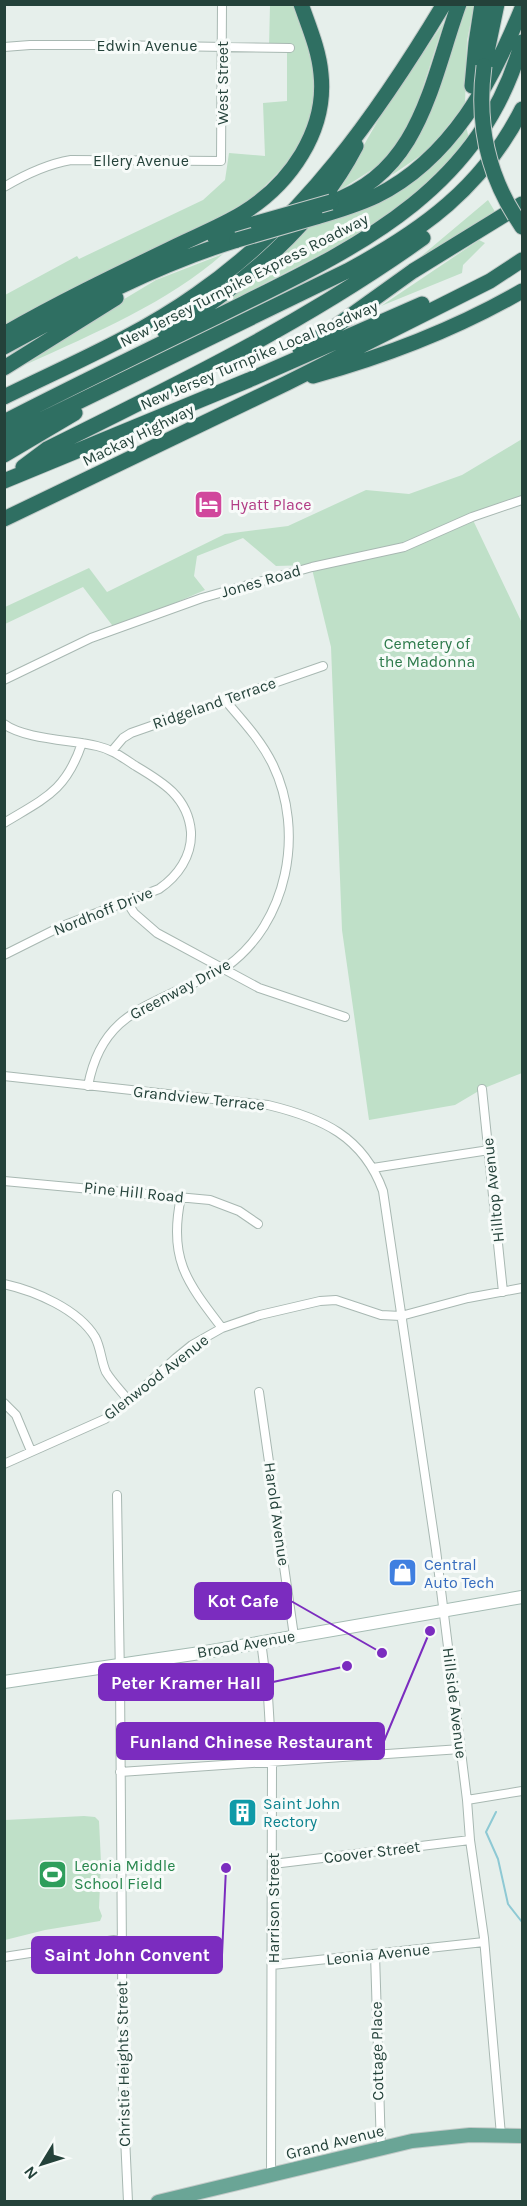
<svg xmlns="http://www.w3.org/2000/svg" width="527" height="2206" viewBox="0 0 527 2206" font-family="Karla,sans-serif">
  <rect width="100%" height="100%" fill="#e6efeb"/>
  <path fill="#bfe0c8" d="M 270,5 L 296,5 L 313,56 L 317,104 L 295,155 L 252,199 L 191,232 L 23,315 L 5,326 L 5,295 L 77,256 L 79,259 L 203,200 L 225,180 L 229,153 L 265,156 L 263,103 L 287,101 L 287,49 L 269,47 Z
    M 466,5 L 474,5 L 467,41 L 465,104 L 430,149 L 392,175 L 425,120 Z
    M 444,22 L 412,121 L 384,162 L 337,192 L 380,117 Z
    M 466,126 L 469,139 L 417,196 L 368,230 L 206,314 L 300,229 L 378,204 L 429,167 Z
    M 488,200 L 497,215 L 400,274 Z
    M 479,240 L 485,243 L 463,265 L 462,273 L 381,306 Z
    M 223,254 C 167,303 95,333 27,364 L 106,310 L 156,280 Z
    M 522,439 L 522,500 L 472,518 L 522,623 L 522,1073 L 482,1089 L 455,1105 L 369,1120 L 342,930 L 331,647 L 311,565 L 276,566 L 243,538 L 197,556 L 194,576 L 205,590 L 115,629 L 83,587 L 5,624 L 5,607 L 89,568 L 107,592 L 225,534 L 288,526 L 366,490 L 409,494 L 462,475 Z
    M 84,1816 L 95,1817 L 99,1821 L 101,1862 L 99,1908 L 102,1916 L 100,1921 L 45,1930 L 5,1940 L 5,1820 Z"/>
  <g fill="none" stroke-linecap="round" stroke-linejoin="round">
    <path stroke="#8ec9d4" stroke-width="2" d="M 496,1812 L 486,1832 L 498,1859 L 508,1904 L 522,1922"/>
    <defs>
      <path id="street" d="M 4,47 L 30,45 L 107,45 L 290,48
        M 4,187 C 26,174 47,164 71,160 L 221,161 L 222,4
        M 4,680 L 91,638 L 202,598 L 312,567 L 404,547 L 472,517 L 522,500
        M 4,724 C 24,739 71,740 97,746 C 111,749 122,757 134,765 C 161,781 188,796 191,832 C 192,856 178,876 159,889 L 60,927 L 4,955
        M 112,751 L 123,738 L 131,733 L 323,666
        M 4,823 C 45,798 66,791 82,743
        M 127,902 L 134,913 L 157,933 L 259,988 L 345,1017
        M 4,1076 L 268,1105 C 322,1118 363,1136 383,1191 L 436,1550 L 467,1800 L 470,1840 L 484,1938 L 501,2135
        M 88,1086 C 100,1022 136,1010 189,985 C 201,980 215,975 226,967 C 288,923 305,832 273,765 C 261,740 242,720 224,699
        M 482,1089 L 503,1292
        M 373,1168 L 489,1150
        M 4,1181 L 210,1200 L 239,1211 L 258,1224
        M 181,1197 C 168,1258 186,1281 222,1328
        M 4,1284 C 35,1291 78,1309 95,1337 C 101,1348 101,1361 106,1372 C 112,1382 122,1392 129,1401
        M 259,1392 L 294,1636
        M 4,1403 L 16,1415 L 31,1451
        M 4,1464 L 105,1419 L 129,1401 L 176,1358 L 192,1345 L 222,1328 L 260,1315 L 320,1301 L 336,1300 L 381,1315 L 401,1316 L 468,1298 L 522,1288
        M 117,1495 L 120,1679 L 123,2093 L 128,2202
        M 261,1641 L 268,1696 L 272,1763 L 271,2175
        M 120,1772 L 461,1749
        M 467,1800 L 522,1791
        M 273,1864 L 470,1840
        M 375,1954 L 381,2148
        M 4,1957 L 121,1939
        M 272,1965 L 484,1942"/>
      <path id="secondary" d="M 4,1682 L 200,1653 L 522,1597"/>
      <path id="primary" d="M 158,2202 L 412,2141 L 470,2135 L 522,2136"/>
      <path id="highway" d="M 484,66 L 497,4
        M 472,86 L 476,43 L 482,4
        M 331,202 C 420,173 431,82 459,4
        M 515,216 L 522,227
        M 316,217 C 337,211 357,205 376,196 C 451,159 492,82 522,8
        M 214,236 L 257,223
        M 165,332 C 242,287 315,225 356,146
        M 4,334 C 58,303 114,276 170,249 C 194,237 220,227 243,213 C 290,184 327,131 321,74 C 319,50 309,27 301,4
        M 4,347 C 79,306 155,265 237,240
        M 300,349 L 332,329 L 413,271 L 522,204
        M 4,368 L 116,298
        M 313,376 C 386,356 456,329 522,291
        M 4,397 C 69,365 138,336 197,294 C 302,222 379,112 444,4
        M 4,422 C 76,385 148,350 220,315 C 351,250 479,195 522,42
        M 4,438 L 347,271 C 422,231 483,187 522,109
        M 4,455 L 75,413
        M 23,467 L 47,449 C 178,384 304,323 423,238
        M 4,481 L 249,380 L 422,304
        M 4,519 L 287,383 L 490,281 L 522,260"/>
    </defs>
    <use href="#street" stroke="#a8b8b2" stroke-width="10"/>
    <use href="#secondary" stroke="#a4bbb3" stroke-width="14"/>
    <use href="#primary" stroke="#c2cac8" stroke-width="16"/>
    <use href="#highway" stroke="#c2cac8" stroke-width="17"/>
    <use href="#street" stroke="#fff" stroke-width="8"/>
    <use href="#secondary" stroke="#fff" stroke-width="12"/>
    <use href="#primary" stroke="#6aa596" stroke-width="14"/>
    <use href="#highway" stroke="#2f6f62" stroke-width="15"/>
    <defs>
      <path id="highway-bridge" d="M 484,66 C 477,119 486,170 515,216
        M 257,223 L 331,202
        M 237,240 L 316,217"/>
    </defs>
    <use href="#highway-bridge" stroke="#c2cac8" stroke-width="17" stroke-linecap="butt"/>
    <use href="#highway-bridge" stroke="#2f6f62" stroke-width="15"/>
  </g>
  <defs>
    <symbol id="hotel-square" viewBox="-11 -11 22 22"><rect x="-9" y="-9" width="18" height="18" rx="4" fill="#d1479c" stroke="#f7fbf9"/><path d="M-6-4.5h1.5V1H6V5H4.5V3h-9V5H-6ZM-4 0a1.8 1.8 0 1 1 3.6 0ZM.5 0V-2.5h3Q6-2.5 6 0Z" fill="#fff"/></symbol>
    <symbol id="shop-square" viewBox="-11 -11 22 22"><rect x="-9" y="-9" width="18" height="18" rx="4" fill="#3f7fe0" stroke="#f7fbf9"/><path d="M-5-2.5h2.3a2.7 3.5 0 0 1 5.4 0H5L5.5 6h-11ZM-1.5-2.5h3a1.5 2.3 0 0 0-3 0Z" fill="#fff"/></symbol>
    <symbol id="building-square" viewBox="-11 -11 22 22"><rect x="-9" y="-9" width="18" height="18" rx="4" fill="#0f9aa8" stroke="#f7fbf9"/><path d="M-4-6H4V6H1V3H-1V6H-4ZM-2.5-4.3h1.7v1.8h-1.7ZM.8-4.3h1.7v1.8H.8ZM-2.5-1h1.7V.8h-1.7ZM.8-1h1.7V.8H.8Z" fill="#fff"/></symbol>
    <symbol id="stadium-square" viewBox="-11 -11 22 22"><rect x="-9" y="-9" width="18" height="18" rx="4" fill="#2e9e5b" stroke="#f7fbf9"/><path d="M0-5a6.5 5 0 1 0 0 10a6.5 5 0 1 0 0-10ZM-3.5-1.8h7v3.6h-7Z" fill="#fff"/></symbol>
  </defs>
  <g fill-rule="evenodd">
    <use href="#hotel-square" x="192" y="488" width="33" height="33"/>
    <use href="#shop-square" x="386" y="1556" width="33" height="33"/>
    <use href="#building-square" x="226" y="1796" width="33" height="33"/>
    <use href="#stadium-square" x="36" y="1858" width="33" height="33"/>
  </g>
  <g text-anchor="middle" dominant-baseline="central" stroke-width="6" stroke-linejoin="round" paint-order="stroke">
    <g font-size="16" fill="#24423a" stroke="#f7fbf9">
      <text x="147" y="45">Edwin Avenue</text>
      <text transform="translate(222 83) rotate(-90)">West Street</text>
      <text x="141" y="160">Ellery Avenue</text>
      <text transform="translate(244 280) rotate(-27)">New Jersey Turnpike Express Roadway</text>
      <text transform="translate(259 355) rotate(-23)">New Jersey Turnpike Local Roadway</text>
      <text transform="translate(138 435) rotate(-26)">Mackay Highway</text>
      <text transform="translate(261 581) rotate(-16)">Jones Road</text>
      <text transform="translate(214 703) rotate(-19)">Ridgeland Terrace</text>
      <text transform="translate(103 911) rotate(-22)">Nordhoff Drive</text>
      <text transform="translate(180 989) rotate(-28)">Greenway Drive</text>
      <text transform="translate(199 1098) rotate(6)">Grandview Terrace</text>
      <text transform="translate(493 1190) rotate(-96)">Hilltop Avenue</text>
      <text transform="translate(134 1192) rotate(6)">Pine Hill Road</text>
      <text transform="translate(156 1377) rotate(-38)">Glenwood Avenue</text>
      <text transform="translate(277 1514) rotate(82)">Harold Avenue</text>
      <text transform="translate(246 1644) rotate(-10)">Broad Avenue</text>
      <text transform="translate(455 1703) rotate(83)">Hillside Avenue</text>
      <text transform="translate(372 1852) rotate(-7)">Coover Street</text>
      <text transform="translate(273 1908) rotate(-90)">Harrison Street</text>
      <text transform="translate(378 1954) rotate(-6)">Leonia Avenue</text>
      <text transform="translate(377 2051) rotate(-91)">Cottage Place</text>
      <text transform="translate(123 2064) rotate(-91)">Christie Heights Street</text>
      <text transform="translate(335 2142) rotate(-14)">Grand Avenue</text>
    </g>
    <g font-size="16" fill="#b23c85" stroke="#f7fbf9" text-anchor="start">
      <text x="230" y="504">Hyatt Place</text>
    </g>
    <g font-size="16" fill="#2d7a4b" stroke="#f7fbf9">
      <text x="427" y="643">Cemetery of<tspan x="427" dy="18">the Madonna</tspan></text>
    </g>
    <g font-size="16" fill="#366cbe" stroke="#f7fbf9" text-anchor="start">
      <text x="424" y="1564">Central<tspan x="424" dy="18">Auto Tech</tspan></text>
    </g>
    <g font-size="16" fill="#0d838f" stroke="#f7fbf9" text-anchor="start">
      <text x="263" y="1803">Saint John<tspan x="263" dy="18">Rectory</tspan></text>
    </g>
    <g font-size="16" fill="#27864d" stroke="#f7fbf9" text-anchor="start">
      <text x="74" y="1865">Leonia Middle<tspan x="74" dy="18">School Field</tspan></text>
    </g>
  </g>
  <path fill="none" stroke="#7b2cbf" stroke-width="2" d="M382 1653L291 1601M347 1666L273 1682M430 1631L384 1741M226 1868L222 1955"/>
  <g fill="#7b2cbf" stroke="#f7fbf9" stroke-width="2">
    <circle cx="382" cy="1653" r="6"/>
    <circle cx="347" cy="1666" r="6"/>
    <circle cx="430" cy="1631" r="6"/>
    <circle cx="226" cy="1868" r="6"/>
  </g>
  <g fill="#7b2cbf" stroke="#7b2cbf" stroke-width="2">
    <rect x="195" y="1583" width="96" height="36" rx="6"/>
    <rect x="99" y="1664" width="174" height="36" rx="6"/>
    <rect x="117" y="1723" width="267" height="36" rx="6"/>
    <rect x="32" y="1937" width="190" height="36" rx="6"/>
  </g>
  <g font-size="18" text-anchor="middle" font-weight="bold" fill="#fff">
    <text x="243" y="1607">Kot Cafe</text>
    <text x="186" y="1689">Peter Kramer Hall</text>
    <text x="251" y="1748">Funland Chinese Restaurant</text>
    <text x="127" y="1961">Saint John Convent</text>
  </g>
  <rect width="527" height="2206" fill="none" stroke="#24423a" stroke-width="12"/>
  <g transform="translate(42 2164) rotate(232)" stroke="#f7fbf9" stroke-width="4.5" paint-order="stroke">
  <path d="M0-4.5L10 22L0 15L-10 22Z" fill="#24423a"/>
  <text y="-9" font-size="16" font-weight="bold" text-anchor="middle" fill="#24423a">N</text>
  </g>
</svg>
